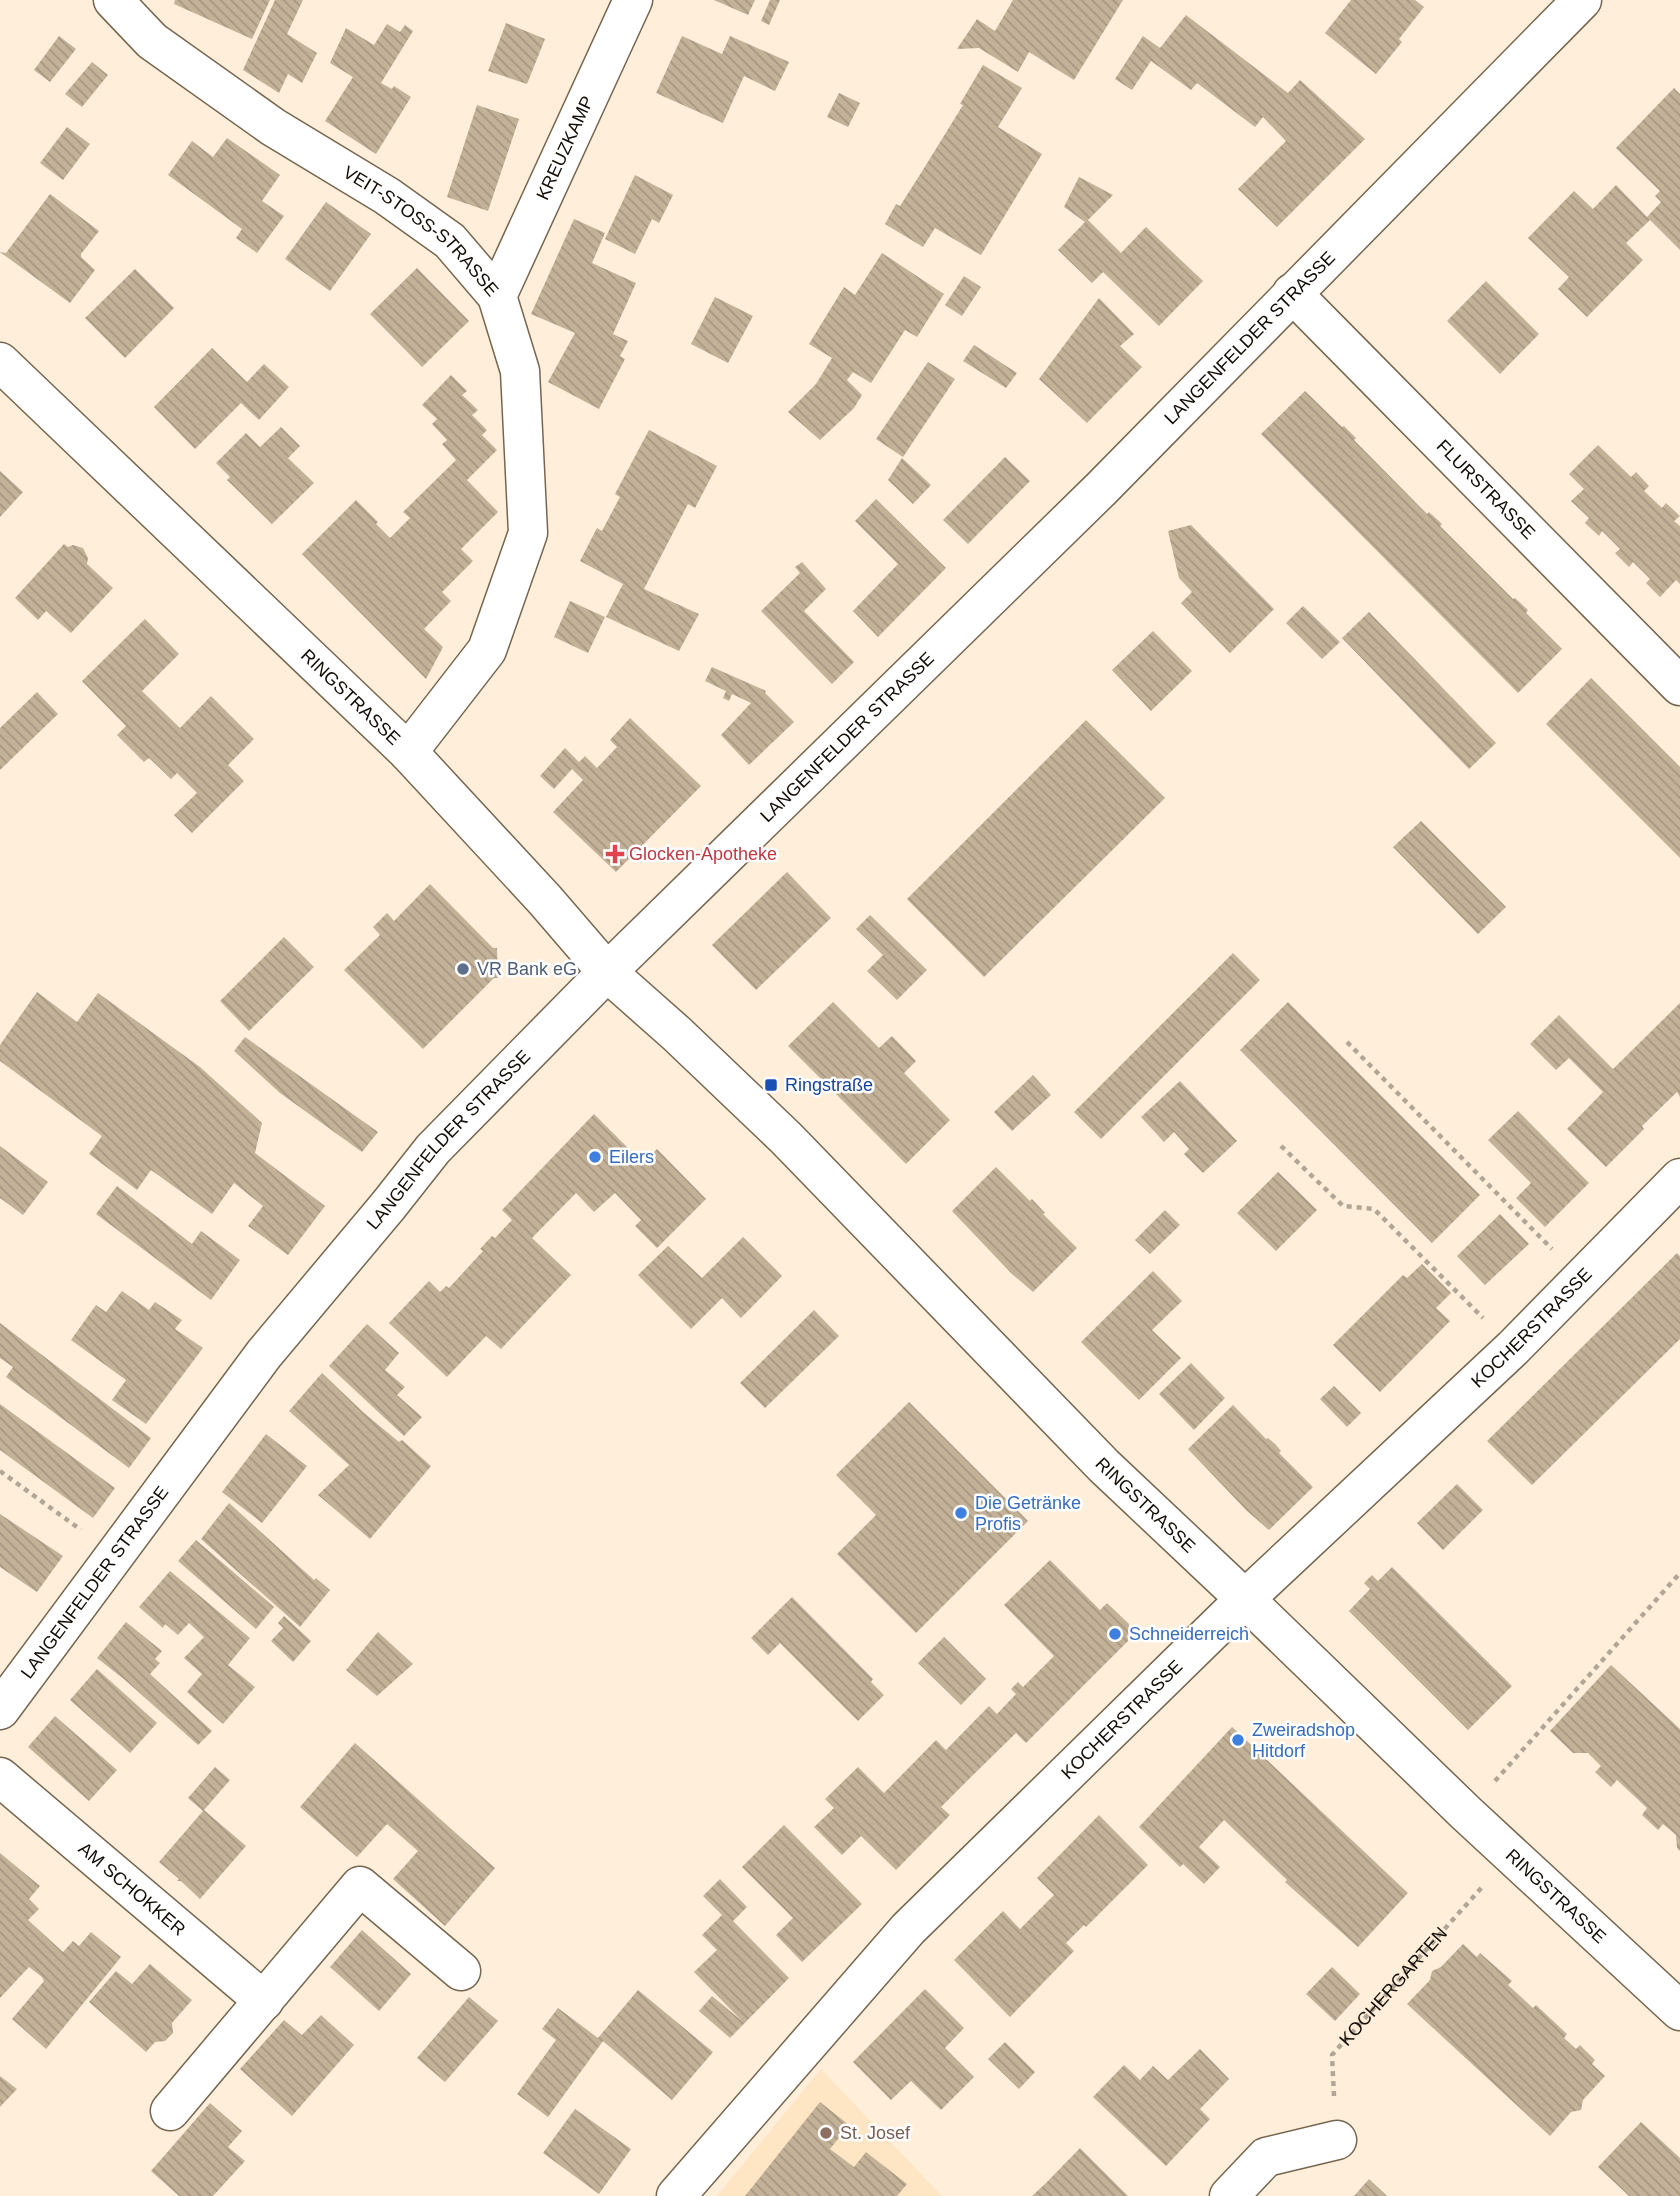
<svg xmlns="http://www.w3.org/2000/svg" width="1680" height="2196" viewBox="0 0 1680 2196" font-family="Helvetica,sans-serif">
  <defs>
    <pattern id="building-back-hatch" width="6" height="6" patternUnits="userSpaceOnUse" patternTransform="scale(1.75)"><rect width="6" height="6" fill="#c3b198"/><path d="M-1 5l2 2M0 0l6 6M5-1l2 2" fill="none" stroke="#a79782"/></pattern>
  </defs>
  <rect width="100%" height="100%" fill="#feeeda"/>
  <path fill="#fee6c5" d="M 821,2069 L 942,2196 L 717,2196 Z"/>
  <path fill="url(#building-back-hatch)" d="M 175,0 L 270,0 L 252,39 L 174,4 Z
    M 275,0 L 303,0 L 287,34 L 317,53 L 302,83 L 288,74 L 279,93 L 243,70 Z
    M 714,0 L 755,0 L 748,15 Z
    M 770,0 L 780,0 L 769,25 L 761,21 Z
    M 1013,0 L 1123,0 L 1074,80 L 1029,52 L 1018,72 L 979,48 L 957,49 L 977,19 L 995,31 Z
    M 1351,0 L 1415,0 L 1424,7 L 1399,39 L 1402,42 L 1376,74 L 1325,33 Z
    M 1186,15 L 1288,93 L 1300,80 L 1365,139 L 1277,227 L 1238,189 L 1286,141 L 1263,117 L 1255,127 L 1197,83 L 1191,90 L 1151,61 L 1132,90 L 1115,79 L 1143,36 L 1160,48 Z
    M 506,23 L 545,39 L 527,84 L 488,71 Z
    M 387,24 L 400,32 L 405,25 L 413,31 L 381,83 L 392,89 L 394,86 L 411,97 L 376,154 L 325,121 L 353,77 L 330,63 L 346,28 L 374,45 Z
    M 59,36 L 76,49 L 50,82 L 34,70 Z
    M 682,36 L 722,54 L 730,36 L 789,62 L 775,91 L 744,76 L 723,123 L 656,93 Z
    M 92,62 L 108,75 L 82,107 L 65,94 Z
    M 983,65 L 1022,88 L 998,127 L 1042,154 L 981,255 L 935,228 L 923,247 L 885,224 L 896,204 L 900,206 L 921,173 L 963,105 L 960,104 Z
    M 1674,88 L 1680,94 L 1680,250 L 1650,220 L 1626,243 L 1643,260 L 1587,317 L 1558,289 L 1569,277 L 1528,238 L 1574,191 L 1593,209 L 1616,185 L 1647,217 L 1661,202 L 1655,196 L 1660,191 L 1616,148 Z
    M 839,93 L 860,103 L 848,127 L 827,117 Z
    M 477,105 L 519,119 L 488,211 L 447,197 Z
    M 67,127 L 90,144 L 63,180 L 40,163 Z
    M 227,138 L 280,175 L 262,201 L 284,216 L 257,253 L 236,238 L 242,229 L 168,175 L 192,141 L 213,157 Z
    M 635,175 L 673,195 L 659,223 L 652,219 L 635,254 L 605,239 Z
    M 1079,177 L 1113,195 L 1088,220 L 1121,253 L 1146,227 L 1203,281 L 1159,326 L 1103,272 L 1092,283 L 1058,250 L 1085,222 L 1064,207 Z
    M 50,194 L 99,231 L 81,254 L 81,257 L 95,270 L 70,303 L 0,252 L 6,253 Z
    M 326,202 L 371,234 L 330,291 L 285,259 Z
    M 574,219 L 605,233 L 592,263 L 636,283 L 613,334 L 628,341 L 620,356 L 625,359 L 599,409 L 548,382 L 575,333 L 531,314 Z
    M 882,253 L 944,294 L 917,337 L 905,330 L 871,383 L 853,372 L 847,380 L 862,395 L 854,408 L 820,440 L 788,412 L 816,384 L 832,358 L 809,344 L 844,287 L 855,295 Z
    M 417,268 L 469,321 L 422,367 L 370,314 Z
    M 135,269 L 174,308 L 125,358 L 85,318 Z
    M 964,276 L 981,287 L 962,316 L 945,305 Z
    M 1486,281 L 1539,334 L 1500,374 L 1447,321 Z
    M 715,297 L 753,316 L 728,363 L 691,344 Z
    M 1099,298 L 1134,334 L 1120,346 L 1142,367 L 1087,423 L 1039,379 Z
    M 974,345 L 1017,373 L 1006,388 L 963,361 Z
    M 212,348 L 247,382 L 264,364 L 289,387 L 259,420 L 241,403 L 195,449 L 154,407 Z
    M 928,362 L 955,379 L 903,457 L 876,439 Z
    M 451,375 L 467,391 L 462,395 L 478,410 L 472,415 L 487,430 L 482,435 L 497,450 L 467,480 L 498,512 L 461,549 L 473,561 L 442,592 L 451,601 L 424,629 L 443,647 L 426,679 L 302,554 L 356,500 L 378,522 L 376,524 L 390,538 L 410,518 L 403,512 L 456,460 L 442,444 L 447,440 L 432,424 L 437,419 L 422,405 Z
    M 1305,391 L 1342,427 L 1344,426 L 1356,438 L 1354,440 L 1427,514 L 1429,512 L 1442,524 L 1440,526 L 1513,599 L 1515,598 L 1528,610 L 1526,613 L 1562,649 L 1518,693 L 1261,434 Z
    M 281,427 L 300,446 L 288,458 L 314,483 L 272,524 L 227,480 L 230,477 L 216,463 L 246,433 L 260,447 Z
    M 649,430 L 717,466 L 695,508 L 688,504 L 644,589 L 699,614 L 679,651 L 606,617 L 623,584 L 580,561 L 597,528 L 602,531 L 620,497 L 615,494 Z
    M 1598,445 L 1631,477 L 1636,472 L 1649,486 L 1644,491 L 1662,508 L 1666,503 L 1680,516 L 1674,521 L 1680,526 L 1680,584 L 1676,580 L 1660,597 L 1646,583 L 1650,579 L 1633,562 L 1629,567 L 1615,553 L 1620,549 L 1602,531 L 1599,536 L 1585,523 L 1589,518 L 1571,501 L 1584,489 L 1569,474 Z
    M 1005,457 L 1030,481 L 968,544 L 943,520 Z
    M 902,458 L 931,485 L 913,504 L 888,480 Z
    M 0,471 L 23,492 L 0,517 Z
    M 876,499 L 946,568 L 878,637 L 853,611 L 898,564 L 855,521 Z
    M 1191,525 L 1274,609 L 1230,653 L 1181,603 L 1192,592 L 1179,578 L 1168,531 Z
    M 64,544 L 68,547 L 73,545 L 83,548 L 88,558 L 87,564 L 113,588 L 71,633 L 46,611 L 38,620 L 15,598 Z
    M 802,562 L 826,589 L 804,611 L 854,662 L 832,684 L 761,611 L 800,573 L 795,567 Z
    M 570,601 L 605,617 L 588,653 L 554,637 Z
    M 1303,606 L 1340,642 L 1322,659 L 1286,623 Z
    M 1369,612 L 1496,743 L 1469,769 L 1342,638 Z
    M 145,619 L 179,654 L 142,691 L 180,728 L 211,696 L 254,739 L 228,765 L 244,781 L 192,833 L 174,815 L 197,793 L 177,773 L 171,779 L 149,758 L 144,762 L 117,735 L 126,726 L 82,681 Z
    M 1153,631 L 1192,671 L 1151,711 L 1112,670 Z
    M 712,667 L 766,691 L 765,693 L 794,722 L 749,765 L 721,735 L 751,703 L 732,694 L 729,701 L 723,698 L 726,691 L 705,681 Z
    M 1591,678 L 1680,767 L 1680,858 L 1546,724 Z
    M 37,692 L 58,714 L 0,770 L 0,728 Z
    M 630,718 L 701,786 L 616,872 L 553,812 L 583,780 L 572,769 L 554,789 L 540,776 L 565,748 L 579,762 L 585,756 L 597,768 L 617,747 L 610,740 Z
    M 1086,720 L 1165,798 L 984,977 L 907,899 Z
    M 1421,821 L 1506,907 L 1478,934 L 1393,847 Z
    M 787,872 L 831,918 L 756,990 L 712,945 Z
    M 430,884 L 493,948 L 497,948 L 498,978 L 494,978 L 423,1049 L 344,970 L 380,935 L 373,927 L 387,913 L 394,921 Z
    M 870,915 L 927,970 L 897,1000 L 867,971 L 883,955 L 856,929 Z
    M 284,937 L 314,967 L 249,1031 L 220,1001 Z
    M 1233,953 L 1260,980 L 1101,1139 L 1074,1112 Z
    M 37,992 L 77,1022 L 98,993 L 200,1067 L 262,1123 L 255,1153 L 325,1206 L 288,1255 L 248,1226 L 263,1206 L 234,1183 L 212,1214 L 151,1170 L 137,1190 L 89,1154 L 102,1136 L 0,1061 L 0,1045 Z
    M 833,1002 L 879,1048 L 892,1036 L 916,1061 L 904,1073 L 950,1120 L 906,1164 L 788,1046 Z
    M 1288,1002 L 1480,1195 L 1432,1243 L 1240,1050 Z
    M 1680,1003 L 1680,1097 L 1677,1092 L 1642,1126 L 1644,1129 L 1606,1167 L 1567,1129 L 1603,1092 L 1569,1058 L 1556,1070 L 1530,1044 L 1559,1015 L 1613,1069 Z
    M 245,1037 L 378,1132 L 362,1152 L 280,1093 L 234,1051 Z
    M 1033,1075 L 1051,1095 L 1012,1131 L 994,1112 Z
    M 1180,1081 L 1237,1141 L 1203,1173 L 1184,1154 L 1189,1149 L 1174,1132 L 1164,1142 L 1141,1117 Z
    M 1518,1111 L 1589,1183 L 1545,1227 L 1516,1198 L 1531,1183 L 1488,1140 Z
    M 594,1114 L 643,1163 L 657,1149 L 706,1199 L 657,1248 L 635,1226 L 641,1220 L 615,1193 L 594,1212 L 576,1193 L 532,1238 L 571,1275 L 501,1349 L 486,1336 L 447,1377 L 389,1323 L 429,1281 L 440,1292 L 446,1286 L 449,1288 L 483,1251 L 480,1249 L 492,1236 L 495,1238 L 512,1220 L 502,1210 Z
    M 0,1146 L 48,1182 L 23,1215 L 0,1198 Z
    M 996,1167 L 1030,1201 L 1032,1199 L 1045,1213 L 1043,1214 L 1077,1248 L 1033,1292 L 1011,1273 L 952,1211 Z
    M 1278,1172 L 1317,1210 L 1276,1251 L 1237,1213 Z
    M 117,1186 L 192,1244 L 201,1231 L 240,1260 L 211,1300 L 96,1214 Z
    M 1165,1210 L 1180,1225 L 1150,1254 L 1135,1240 Z
    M 1500,1214 L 1529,1244 L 1485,1285 L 1457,1256 Z
    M 743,1237 L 782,1276 L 741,1318 L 722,1298 L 691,1329 L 638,1275 L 668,1246 L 702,1278 Z
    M 1677,1253 L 1680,1256 L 1680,1339 L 1532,1485 L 1487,1441 Z
    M 1422,1264 L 1451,1293 L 1436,1308 L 1450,1321 L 1380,1392 L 1333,1345 L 1403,1275 L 1407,1278 Z
    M 1153,1271 L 1182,1301 L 1152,1330 L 1181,1358 L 1139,1400 L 1081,1342 Z
    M 122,1291 L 149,1310 L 155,1302 L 182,1320 L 175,1329 L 203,1348 L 146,1424 L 112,1400 L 126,1380 L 71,1340 L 96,1305 L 106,1312 Z
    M 814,1310 L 839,1336 L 765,1408 L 740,1383 Z
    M 0,1323 L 151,1438 L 129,1468 L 6,1377 L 13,1367 L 0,1358 Z
    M 367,1324 L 399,1353 L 385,1370 L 405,1387 L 397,1395 L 422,1417 L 404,1436 L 329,1366 Z
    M 1191,1363 L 1225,1398 L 1194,1430 L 1159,1394 Z
    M 322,1373 L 364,1413 L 399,1442 L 402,1440 L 431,1466 L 370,1539 L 318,1495 L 349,1465 L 289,1411 Z
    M 1334,1386 L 1361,1413 L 1347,1427 L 1320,1399 Z
    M 909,1402 L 1028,1521 L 916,1633 L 837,1554 L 876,1515 L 836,1475 Z
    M 0,1404 L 115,1488 L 93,1518 L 0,1450 Z
    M 1233,1405 L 1266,1439 L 1268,1438 L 1275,1444 L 1281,1451 L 1279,1453 L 1313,1487 L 1269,1530 L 1247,1511 L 1188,1449 Z
    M 266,1434 L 307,1466 L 262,1523 L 222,1492 Z
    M 1457,1484 L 1483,1510 L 1443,1550 L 1417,1523 Z
    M 229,1503 L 314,1580 L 316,1578 L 330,1590 L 300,1627 L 201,1539 Z
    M 0,1514 L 63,1556 L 37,1592 L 0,1567 Z
    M 196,1540 L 274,1607 L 256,1629 L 178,1561 Z
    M 1050,1560 L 1100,1610 L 1107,1603 L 1129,1624 L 1128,1641 L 1026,1743 L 1016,1733 L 972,1776 L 941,1807 L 950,1815 L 896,1870 L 861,1836 L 842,1855 L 814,1827 L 834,1808 L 825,1799 L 858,1767 L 884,1793 L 936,1740 L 946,1750 L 989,1706 L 997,1714 L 1016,1694 L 1011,1689 L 1018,1682 L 1023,1687 L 1054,1656 L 1004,1605 Z
    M 1392,1567 L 1512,1686 L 1468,1730 L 1349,1611 L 1370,1589 L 1364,1583 L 1372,1575 L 1378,1581 Z
    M 170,1571 L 250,1638 L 228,1665 L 255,1687 L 223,1724 L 187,1692 L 202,1674 L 184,1658 L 204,1637 L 189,1623 L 178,1635 L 165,1624 L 163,1628 L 139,1607 Z
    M 792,1597 L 873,1679 L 871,1682 L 884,1695 L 858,1721 L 780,1643 L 768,1655 L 751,1638 Z
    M 284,1616 L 311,1641 L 293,1662 L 271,1641 L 283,1628 L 278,1623 Z
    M 126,1622 L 162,1651 L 155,1659 L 160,1663 L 150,1674 L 212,1731 L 198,1745 L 125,1680 L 97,1658 Z
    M 378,1632 L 413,1664 L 377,1696 L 346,1670 Z
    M 944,1637 L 986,1679 L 961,1705 L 918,1663 Z
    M 1611,1665 L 1680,1729 L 1680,1851 L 1677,1848 L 1676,1835 L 1663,1824 L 1658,1830 L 1642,1815 L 1647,1808 L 1617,1780 L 1611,1787 L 1595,1772 L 1601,1766 L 1588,1753 L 1573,1753 L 1550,1731 Z
    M 97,1669 L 157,1723 L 130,1753 L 70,1700 Z
    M 55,1716 L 117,1770 L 89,1801 L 28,1747 Z
    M 1232,1727 L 1408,1893 L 1358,1947 L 1285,1882 L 1287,1880 L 1224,1820 L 1199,1847 L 1220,1867 L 1204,1884 L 1183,1864 L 1180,1867 L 1139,1827 Z
    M 355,1743 L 495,1868 L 445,1926 L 393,1879 L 418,1851 L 387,1824 L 357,1857 L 300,1807 Z
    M 215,1767 L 230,1780 L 204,1810 L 246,1846 L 200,1899 L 181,1881 L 177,1881 L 179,1879 L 159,1862 L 203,1811 L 188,1798 Z
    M 1099,1815 L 1148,1865 L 1086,1927 L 1084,1925 L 1066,1943 L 1074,1951 L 1010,2017 L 954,1960 L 1003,1911 L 1020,1929 L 1054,1895 L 1037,1878 Z
    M 784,1825 L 862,1904 L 802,1962 L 776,1935 L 793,1918 L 742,1867 Z
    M 0,1853 L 40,1886 L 29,1899 L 39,1909 L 28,1920 L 63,1952 L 73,1941 L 79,1946 L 91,1932 L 121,1957 L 46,2049 L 12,2019 L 44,1981 L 42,1977 L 29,1967 L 0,1998 Z
    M 720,1879 L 747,1907 L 733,1921 L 789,1978 L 730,2038 L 699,2011 L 712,1996 L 742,2021 L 694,1972 L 717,1950 L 702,1935 L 722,1915 L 703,1896 Z
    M 362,1930 L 411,1974 L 379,2011 L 330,1967 Z
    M 1463,1944 L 1477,1957 L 1480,1953 L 1512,1981 L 1508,1985 L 1533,2008 L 1536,2005 L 1567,2034 L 1564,2038 L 1576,2049 L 1580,2045 L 1595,2060 L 1592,2064 L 1605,2076 L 1583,2100 L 1581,2110 L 1571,2112 L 1550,2136 L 1407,2004 L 1430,1980 L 1432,1971 L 1441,1967 Z
    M 150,1964 L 192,2000 L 172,2023 L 173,2033 L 165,2041 L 155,2042 L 146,2052 L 89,2002 L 116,1971 L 132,1984 Z
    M 1332,1967 L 1360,1994 L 1335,2021 L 1306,1994 Z
    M 925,1989 L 964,2028 L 945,2048 L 974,2077 L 941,2110 L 911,2081 L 891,2100 L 853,2062 Z
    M 638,1990 L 713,2052 L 672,2100 L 603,2041 L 548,2117 L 517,2094 L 556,2040 L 542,2029 L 558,2008 L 598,2038 Z
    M 469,1997 L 498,2021 L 445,2082 L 417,2058 Z
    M 321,2015 L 354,2045 L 292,2116 L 240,2069 L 284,2020 L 302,2035 Z
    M 1005,2042 L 1035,2072 L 1019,2089 L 988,2059 Z
    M 1200,2049 L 1229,2079 L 1200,2109 L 1210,2119 L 1166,2166 L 1093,2097 L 1124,2065 L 1140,2080 L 1153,2066 L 1168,2080 Z
    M 0,2076 L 17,2089 L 0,2107 Z
    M 820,2102 L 849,2125 L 830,2149 L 854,2167 L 866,2152 L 907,2184 L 897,2196 L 745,2196 Z
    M 210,2103 L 242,2131 L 228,2147 L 245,2161 L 213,2196 L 179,2196 L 151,2171 Z
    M 575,2109 L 631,2149 L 599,2194 L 543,2153 Z
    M 1641,2122 L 1680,2158 L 1680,2196 L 1629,2196 L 1598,2167 Z
    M 1080,2148 L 1128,2196 L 1032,2196 L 1046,2183 Z
    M 1369,2179 L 1385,2194 L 1387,2196 L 1354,2196 Z"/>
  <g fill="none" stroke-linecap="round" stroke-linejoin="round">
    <defs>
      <g id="minor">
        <path id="s2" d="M 113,0 L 152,41 L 273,127 L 387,196 L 450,241 L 497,296 L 520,371 L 528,533 L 487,650 L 408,752"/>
        <path id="s3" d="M 1292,293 L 1680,686"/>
        <path id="s4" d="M 497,296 L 633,0"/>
        <path id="s5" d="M 0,362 L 408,752 L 545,900 L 607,972 L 677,1034 L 786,1138 L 1104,1466 L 1245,1599 L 1466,1813 L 1680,2011"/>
        <path id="s6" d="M 0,1710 L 264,1354 L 388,1206 L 433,1149 L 607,972 L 1101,489 L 1582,0"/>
        <path id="s7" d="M 0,1777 L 264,2001"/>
        <path d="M 170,2111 L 360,1886 L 461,1971"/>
        <path id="s8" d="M 676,2196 L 908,1929 L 1245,1599 L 1513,1348 L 1680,1178"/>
        <path d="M 1229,2196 L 1266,2157 L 1337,2140"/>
      </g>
    </defs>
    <use href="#minor" stroke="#76664f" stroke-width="41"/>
    <g stroke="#b1a595" stroke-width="4.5" stroke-dasharray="5 5" stroke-linecap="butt">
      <path d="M 1347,1042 L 1552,1249"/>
      <path d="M 1281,1146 L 1343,1206 L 1374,1209 L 1483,1318"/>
      <path d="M 0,1471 L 81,1530"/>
      <path d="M 1495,1781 L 1680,1573"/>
      <path id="s1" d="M 1334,2096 L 1332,2055 L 1483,1886"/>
    </g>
    <use href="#minor" stroke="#fff" stroke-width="38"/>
  </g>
  <path fill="#e0444e" stroke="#fff" stroke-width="2.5" d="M611.5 843.5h7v7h7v7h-7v7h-7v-7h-7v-7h7z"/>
  <circle fill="#5c6f8a" stroke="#fff" stroke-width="2.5" cx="463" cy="969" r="7"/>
  <rect fill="#1a4fb4" stroke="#fff" stroke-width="2.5" x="764" y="1078" width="14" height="14" rx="3.5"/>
  <g fill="#3f7fe0" stroke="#fff" stroke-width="2.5">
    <circle cx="595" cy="1157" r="7"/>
    <circle cx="961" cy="1513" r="7"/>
    <circle cx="1115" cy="1634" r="7"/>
    <circle cx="1238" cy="1740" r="7"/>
  </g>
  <circle fill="#8d6e63" stroke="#fff" stroke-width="2.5" cx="826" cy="2133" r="7"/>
  <g text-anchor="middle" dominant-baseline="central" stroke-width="5" stroke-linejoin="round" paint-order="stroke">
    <g font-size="18" fill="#130d05" stroke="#fff">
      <text stroke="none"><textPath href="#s4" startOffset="163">KREUZKAMP</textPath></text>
      <text stroke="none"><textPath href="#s2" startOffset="387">VEIT-STOSS-STRASSE</textPath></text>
      <text stroke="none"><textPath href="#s6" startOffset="1860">LANGENFELDER STRASSE</textPath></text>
      <text stroke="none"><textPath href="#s3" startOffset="276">FLURSTRASSE</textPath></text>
      <text stroke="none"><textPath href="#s5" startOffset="485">RINGSTRASSE</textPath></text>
      <text stroke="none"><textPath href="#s6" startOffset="1293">LANGENFELDER STRASSE</textPath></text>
      <text stroke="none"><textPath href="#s6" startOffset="726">LANGENFELDER STRASSE</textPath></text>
      <text stroke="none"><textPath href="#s8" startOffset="1220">KOCHERSTRASSE</textPath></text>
      <text stroke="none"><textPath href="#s5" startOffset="1619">RINGSTRASSE</textPath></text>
      <text stroke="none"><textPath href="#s6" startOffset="159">LANGENFELDER STRASSE</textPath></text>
      <text stroke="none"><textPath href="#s8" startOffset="653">KOCHERSTRASSE</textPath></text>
      <text stroke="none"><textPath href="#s7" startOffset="173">AM SCHOKKER</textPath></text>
      <text stroke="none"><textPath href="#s5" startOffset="2186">RINGSTRASSE</textPath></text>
      <text stroke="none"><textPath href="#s1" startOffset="133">KOCHERGARTEN</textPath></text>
    </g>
    <g font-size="18" fill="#be3a42" stroke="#fff" text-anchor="start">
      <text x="629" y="854">Glocken-Apotheke</text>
    </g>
    <g font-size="18" fill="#4e5e75" stroke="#fff" text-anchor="start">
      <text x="477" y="969">VR Bank eG</text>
    </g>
    <g font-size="18" fill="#164399" stroke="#fff" text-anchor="start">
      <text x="785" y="1085">Ringstraße</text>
    </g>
    <g font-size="18" fill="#366cbe" stroke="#fff" text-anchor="start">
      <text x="609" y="1157">Eilers</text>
      <text x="975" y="1503">Die Getränke<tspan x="975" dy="21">Profis</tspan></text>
      <text x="1129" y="1634">Schneiderreich</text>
      <text x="1252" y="1730">Zweiradshop<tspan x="1252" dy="21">Hitdorf</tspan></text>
    </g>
    <g font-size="18" fill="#785e54" stroke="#fff" text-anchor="start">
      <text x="840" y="2133">St. Josef</text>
    </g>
  </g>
</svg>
